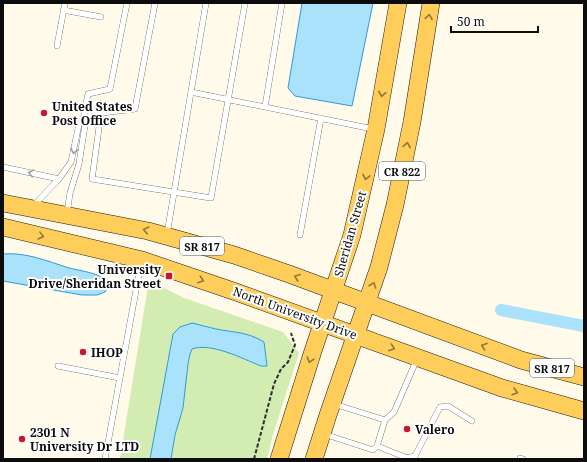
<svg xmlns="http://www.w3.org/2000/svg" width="587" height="462" viewBox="0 0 587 462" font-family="'Noto Serif',serif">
  <rect width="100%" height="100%" fill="#fffaea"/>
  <path fill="#d3ecb1" d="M 149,280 L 184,298 L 283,332 L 299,353 L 272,438 L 267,459 L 120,459 Z"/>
  <path fill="#aae1fb" stroke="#2c9cd7" d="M 302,3 L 373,3 L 352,106 L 295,96 L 288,88 Z
    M 3,254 C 26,252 47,261 69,268 C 82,271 99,273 110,282 L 105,292 L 97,295 L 82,295 L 3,281 Z
    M 192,323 C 198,324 202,326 208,327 C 228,333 245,330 264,342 L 267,366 L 261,366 C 243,359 211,342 192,349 L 190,354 L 188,364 L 183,408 L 175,435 L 171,459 L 150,459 L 173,334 L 180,327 Z"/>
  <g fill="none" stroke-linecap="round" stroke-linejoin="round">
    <path stroke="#aae1fb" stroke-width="12" d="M 501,310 L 584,326"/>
    <defs>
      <path id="service" d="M 155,3 L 135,109 L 101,113 L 92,179 L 211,198 L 245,3
        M 63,10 L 101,17
        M 57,46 L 65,3
        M 191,92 L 373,129
        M 265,107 L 282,3
        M 3,167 L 59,179
        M 33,206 L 59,179 L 71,162 L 79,124 L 83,120 L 88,94 L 110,89 L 127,3
        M 67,213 L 70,193 L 79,164 L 85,125 L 83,120
        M 167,234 L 206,3
        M 300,235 L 321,118
        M 58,366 L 120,378
        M 334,404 L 385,420 L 394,412 L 417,359
        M 324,434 L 373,450 L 377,446 L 385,420
        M 377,446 L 407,458 L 415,456 L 440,407 L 448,406 L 472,421
        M 520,458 L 523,459
        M 105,459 L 141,263"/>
      <path id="primary" d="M 3,203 L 148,231 L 234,255 L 289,274 L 521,360 L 584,377
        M 3,227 L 142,260 L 236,292 L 502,388 L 584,411
        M 279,459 L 313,351 L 352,235 L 376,129 L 398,3
        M 314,459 L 328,415 L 379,267 L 395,205 L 412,122 L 431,3"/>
    </defs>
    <use href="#service" stroke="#3f3f3f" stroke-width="6"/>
    <use href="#primary" stroke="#1d1d1d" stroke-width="18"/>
    <path stroke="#2e2e2e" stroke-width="2" stroke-dasharray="4 2" stroke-linecap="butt" d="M 254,459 L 274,384 L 281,369 L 288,362 L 295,345 L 291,333"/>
    <use href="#service" stroke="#fff" stroke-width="5.5"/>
    <use href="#primary" stroke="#ffcd5a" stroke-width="17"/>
  </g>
  <defs><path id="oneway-chevron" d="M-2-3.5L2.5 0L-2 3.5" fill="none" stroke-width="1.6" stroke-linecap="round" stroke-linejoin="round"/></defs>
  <g stroke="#927637">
    <use href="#oneway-chevron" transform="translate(429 17) rotate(-81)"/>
    <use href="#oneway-chevron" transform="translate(382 94) rotate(100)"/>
    <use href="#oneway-chevron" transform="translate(407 145) rotate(-79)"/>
    <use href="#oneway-chevron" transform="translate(366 177) rotate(102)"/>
    <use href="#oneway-chevron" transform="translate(146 230) rotate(-167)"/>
    <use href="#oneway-chevron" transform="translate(41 236) rotate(14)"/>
    <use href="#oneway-chevron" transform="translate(297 277) rotate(-160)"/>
    <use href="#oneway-chevron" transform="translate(201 280) rotate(19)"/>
    <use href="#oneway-chevron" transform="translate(373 285) rotate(-71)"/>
    <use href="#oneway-chevron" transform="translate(484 346) rotate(-160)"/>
    <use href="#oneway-chevron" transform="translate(392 348) rotate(20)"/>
    <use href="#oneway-chevron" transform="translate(310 360) rotate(107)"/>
    <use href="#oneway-chevron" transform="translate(515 392) rotate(16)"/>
  </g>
  <g stroke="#9e9e9e">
    <use href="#oneway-chevron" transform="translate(74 151) rotate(102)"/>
    <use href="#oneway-chevron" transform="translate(31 173) rotate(-168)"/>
  </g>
  <g fill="#c51a2c" stroke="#fff" stroke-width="1.5">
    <circle cx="44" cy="113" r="4"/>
    <rect x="165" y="272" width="8" height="8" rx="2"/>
    <circle cx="83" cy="352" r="4"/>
    <circle cx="407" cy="429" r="4"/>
    <circle cx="22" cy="439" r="4"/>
  </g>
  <g text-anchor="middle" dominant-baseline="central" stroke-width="4" stroke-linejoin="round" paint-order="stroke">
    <g fill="#fff" stroke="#555" stroke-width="1">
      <rect x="379" y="162" width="46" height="18" rx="3"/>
      <rect x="180" y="237" width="44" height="18" rx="3"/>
      <rect x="530" y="359" width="44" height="18" rx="3"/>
    </g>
    <g font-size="11" font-weight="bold" fill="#0c0c0c">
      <text x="402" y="171">CR 822</text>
      <text x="202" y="246">SR 817</text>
      <text x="552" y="368">SR 817</text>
    </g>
    <g font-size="12" font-weight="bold" fill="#0c0c0c" stroke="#fff" text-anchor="start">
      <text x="52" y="106">United States<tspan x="52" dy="14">Post Office</tspan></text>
      <text x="161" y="269" text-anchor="end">University<tspan x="161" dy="14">Drive/Sheridan Street</tspan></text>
      <text x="91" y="352">IHOP</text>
      <text x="415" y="429">Valero</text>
      <text x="30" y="432">2301 N<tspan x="30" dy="14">University Dr LTD</tspan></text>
    </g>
    <g font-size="12" fill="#0c0c0c" stroke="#fff">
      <text transform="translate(350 234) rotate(-74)">Sheridan Street</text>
      <text transform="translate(295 313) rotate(20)">North University Drive</text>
    </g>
  </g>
  <rect width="587" height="462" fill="none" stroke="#0c0c0c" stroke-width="8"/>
  <path d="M451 26v6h87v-6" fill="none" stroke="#0c0c0c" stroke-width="2"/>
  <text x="457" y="26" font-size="12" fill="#0c0c0c" stroke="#ffffff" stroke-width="3" paint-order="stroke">50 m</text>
</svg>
